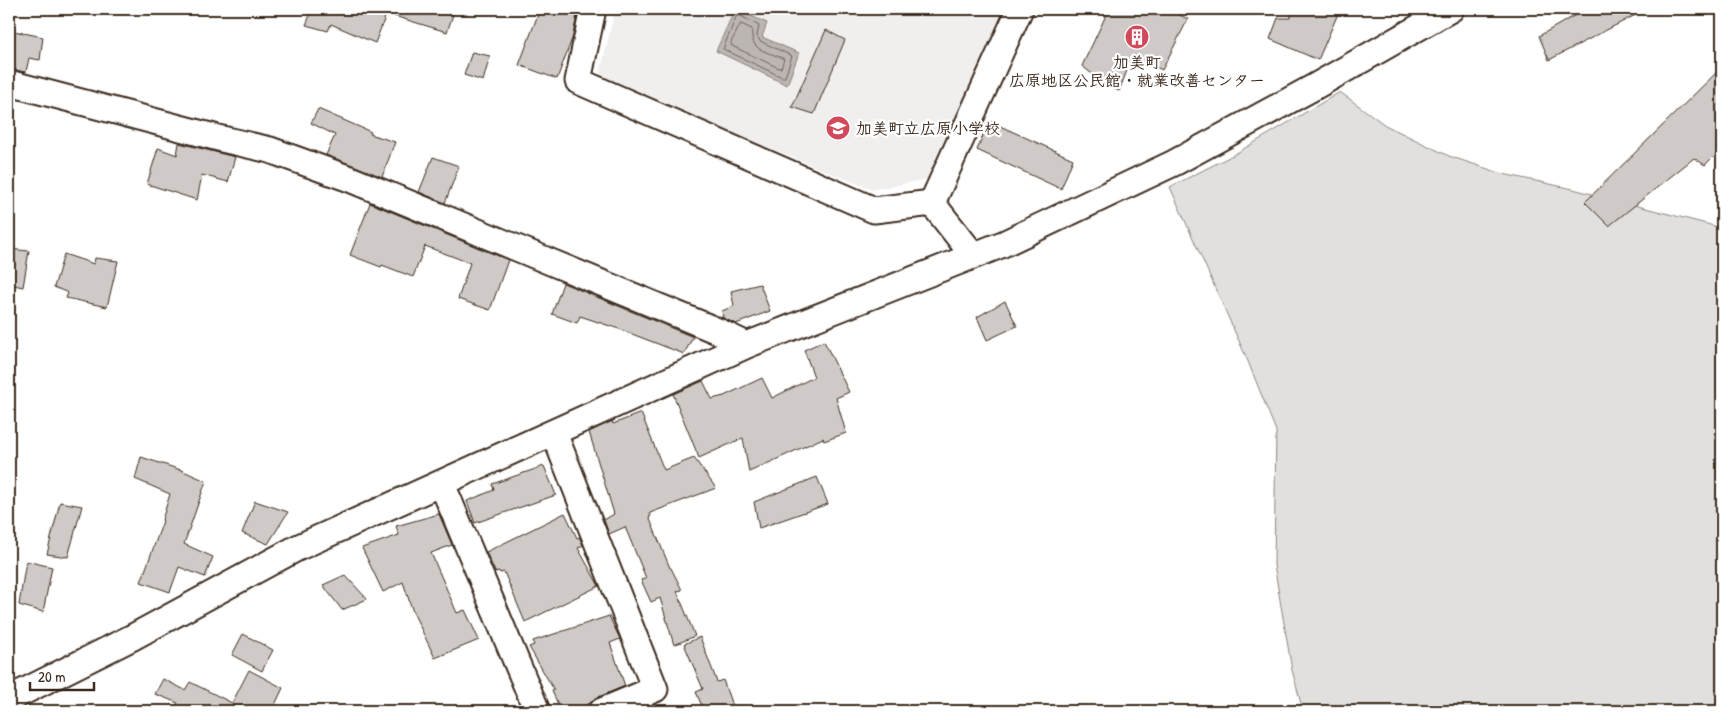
<svg xmlns="http://www.w3.org/2000/svg" width="1731" height="720" viewBox="0 0 1731 720" font-family="'Patrick Hand','Klee One',sans-serif">
  <rect width="100%" height="100%" fill="#fff"/>
  <filter id="ink" filterUnits="userSpaceOnUse"><feTurbulence type="fractalNoise" baseFrequency=".02" numOctaves="2"/><feDisplacementMap in="SourceGraphic" scale="10" xChannelSelector="R" yChannelSelector="G"/><feConvolveMatrix kernelMatrix="1 2 1 2 8 2 1 2 1" color-interpolation-filters="sRGB"/></filter>
  <g filter="url(#ink)">
    <path fill="#f1efee" d="M 615,9 L 1007,9 L 933,178 L 872,190 L 599,78 Z"/>
    <path fill="#e2e0de" stroke="#8e857e" d="M 1340,92 L 1385,125 L 1449,156 L 1503,174 L 1573,189 L 1722,228 L 1722,711 L 1303,711 L 1292,670 L 1274,565 L 1276,431 L 1247,359 L 1170,187 L 1235,154 Z"/>
    <path fill="#bcb6b3" stroke="#887e77" d="M 735,9 L 767,23 L 762,37 L 799,53 L 787,85 L 716,51 Z"/>
    <g fill="none" stroke-linecap="round" stroke-linejoin="round">
      <path stroke="#6f625a" stroke-width="1" d="M 739,15 L 759,26 L 757,36 L 760,41 L 792,56 L 785,77 L 782,77 L 723,49 L 736,17 Z
        M 741,24 L 752,29 C 750,52 765,50 784,59 L 781,68 L 779,68 L 732,46 L 731,43 Z"/>
    </g>
    <path fill="#cfcac7" stroke="#3b2a1e" d="M 296,9 L 370,9 L 386,15 L 375,43 L 331,24 L 328,31 L 306,25 L 310,15 Z
      M 384,9 L 455,9 L 447,32 L 384,13 Z
      M 540,9 L 578,9 L 573,36 L 557,79 L 519,65 Z
      M 1109,9 L 1167,9 L 1188,19 L 1162,70 L 1133,55 L 1119,91 L 1105,84 L 1082,66 Z
      M 1294,9 L 1340,9 L 1318,60 L 1270,39 L 1278,18 L 1290,18 Z
      M 1586,9 L 1647,9 L 1549,60 L 1539,36 Z
      M 9,30 L 43,37 L 40,60 L 29,58 L 26,72 L 9,69 Z
      M 826,30 L 845,40 L 814,114 L 792,107 Z
      M 472,52 L 490,56 L 483,81 L 464,75 Z
      M 1722,67 L 1722,148 L 1705,165 L 1694,158 L 1609,226 L 1585,202 Z
      M 318,109 L 371,132 L 370,134 L 395,142 L 382,177 L 326,155 L 335,135 L 311,123 Z
      M 989,121 L 1073,159 L 1061,189 L 977,150 Z
      M 179,143 L 235,157 L 228,182 L 202,175 L 197,200 L 147,184 L 158,148 L 177,155 Z
      M 433,157 L 459,166 L 445,203 L 419,192 Z
      M 370,203 L 508,260 L 490,310 L 458,299 L 470,263 L 425,246 L 413,277 L 382,265 L 381,267 L 350,255 Z
      M 9,249 L 29,251 L 23,287 L 9,284 Z
      M 64,254 L 94,264 L 95,258 L 118,261 L 107,307 L 66,298 L 68,293 L 54,287 Z
      M 563,283 L 693,337 L 684,354 L 619,329 L 580,316 L 577,323 L 552,314 Z
      M 760,284 L 770,311 L 736,324 L 723,318 L 722,311 L 734,306 L 731,291 Z
      M 1005,301 L 1017,326 L 987,340 L 977,317 Z
      M 824,341 L 849,392 L 836,398 L 846,433 L 824,441 L 823,438 L 749,472 L 743,438 L 699,458 L 673,394 L 703,381 L 712,399 L 724,396 L 762,378 L 772,398 L 814,377 L 804,350 Z
      M 641,413 L 664,470 L 694,458 L 716,488 L 650,513 L 651,516 L 649,517 L 670,568 L 671,568 L 682,590 L 677,591 L 695,636 L 674,645 L 660,598 L 651,602 L 641,580 L 646,578 L 625,527 L 609,534 L 604,520 L 614,514 L 589,432 L 612,421 L 613,424 Z
      M 141,457 L 181,470 L 206,481 L 184,544 L 213,557 L 205,577 L 179,567 L 170,592 L 141,582 L 163,521 L 162,520 L 170,494 L 135,479 Z
      M 544,466 L 556,495 L 475,523 L 467,501 L 494,490 L 492,484 Z
      M 817,477 L 828,504 L 759,528 L 754,502 Z
      M 255,501 L 288,512 L 268,544 L 242,533 Z
      M 60,502 L 82,506 L 68,557 L 47,554 Z
      M 565,513 L 577,538 L 579,537 L 583,545 L 578,548 L 599,586 L 525,622 L 504,572 L 500,573 L 499,571 L 495,572 L 486,552 Z
      M 439,514 L 452,545 L 431,553 L 457,613 L 465,610 L 479,640 L 435,658 L 413,612 L 403,582 L 383,592 L 362,548 L 399,535 L 396,526 Z
      M 26,561 L 52,567 L 43,612 L 19,605 Z
      M 345,575 L 367,599 L 342,610 L 323,585 Z
      M 609,616 L 620,639 L 610,643 L 625,686 L 596,698 L 590,703 L 575,711 L 561,711 L 552,691 L 554,690 L 529,647 L 534,645 L 533,641 Z
      M 243,634 L 273,650 L 262,671 L 232,655 Z
      M 700,637 L 717,682 L 723,680 L 734,711 L 704,711 L 696,692 L 703,689 L 684,644 Z
      M 249,670 L 283,688 L 272,711 L 174,711 L 178,703 L 155,694 L 163,679 L 185,690 L 190,682 L 232,703 Z"/>
    <g fill="none" stroke-linecap="round" stroke-linejoin="round">
      <defs>
        <path id="minor" d="M 593,9 L 578,81 L 874,210 L 932,203
          M 9,83 L 222,139 L 270,150 L 350,179 L 720,332 L 747,345
          M 973,255 L 932,203 L 1020,9
          M 554,433 L 655,689 L 602,711
          M 442,484 L 537,711
          M 9,699 L 133,637 L 297,548 L 747,345 L 1003,244 L 1174,163 L 1314,87 L 1451,9"/>
      </defs>
      <use href="#minor" stroke="#3b2a1e" stroke-width="29"/>
      <use href="#minor" stroke="#fff" stroke-width="25"/>
    </g>
  </g>
  <defs>
    <symbol id="building-disc" viewBox="-11 -11 22 22"><circle r="9.5" fill="#d1495b" stroke="#fff"/><path d="M-4-6H4V6H1V3H-1V6H-4ZM-2.5-4.3h1.7v1.8h-1.7ZM.8-4.3h1.7v1.8H.8ZM-2.5-1h1.7V.8h-1.7ZM.8-1h1.7V.8H.8Z" fill="#fff"/></symbol>
    <symbol id="school-disc" viewBox="-11 -11 22 22"><circle r="9.5" fill="#d1495b" stroke="#fff"/><path d="M0-5L7-2L0 1L-7-2ZM-4 1L0 2.5L4 1V4Q0 6-4 4Z" fill="#fff"/></symbol>
  </defs>
  <g fill-rule="evenodd">
    <use href="#building-disc" x="1123" y="23" width="28" height="28"/>
    <use href="#school-disc" x="824" y="114" width="28" height="28"/>
  </g>
  <g text-anchor="middle" dominant-baseline="central" stroke-width="4.5" stroke-linejoin="round" paint-order="stroke">
    <g font-size="16" font-weight="bold" fill="#3b2a1e" stroke="#fff">
      <text x="1137" y="62">加美町<tspan x="1137" dy="18">広原地区公民館・就業改善センター</tspan></text>
      <text x="856" y="128" text-anchor="start">加美町立広原小学校</text>
    </g>
  </g>
  <rect width="1731" height="720" fill="none" stroke="#fff" stroke-width="30"/>
  <rect x="15" y="15" width="1701" height="690" fill="none" stroke="#3b2a1e" stroke-width="2" filter="url(#ink)"/>
  <path d="M30 682v8h64v-8" fill="none" stroke="#3b2a1e" stroke-width="2.5"/>
  <text x="38" y="682" font-size="15" fill="#3b2a1e" stroke="#ffffff" stroke-width="4" paint-order="stroke">20 m</text>
</svg>
